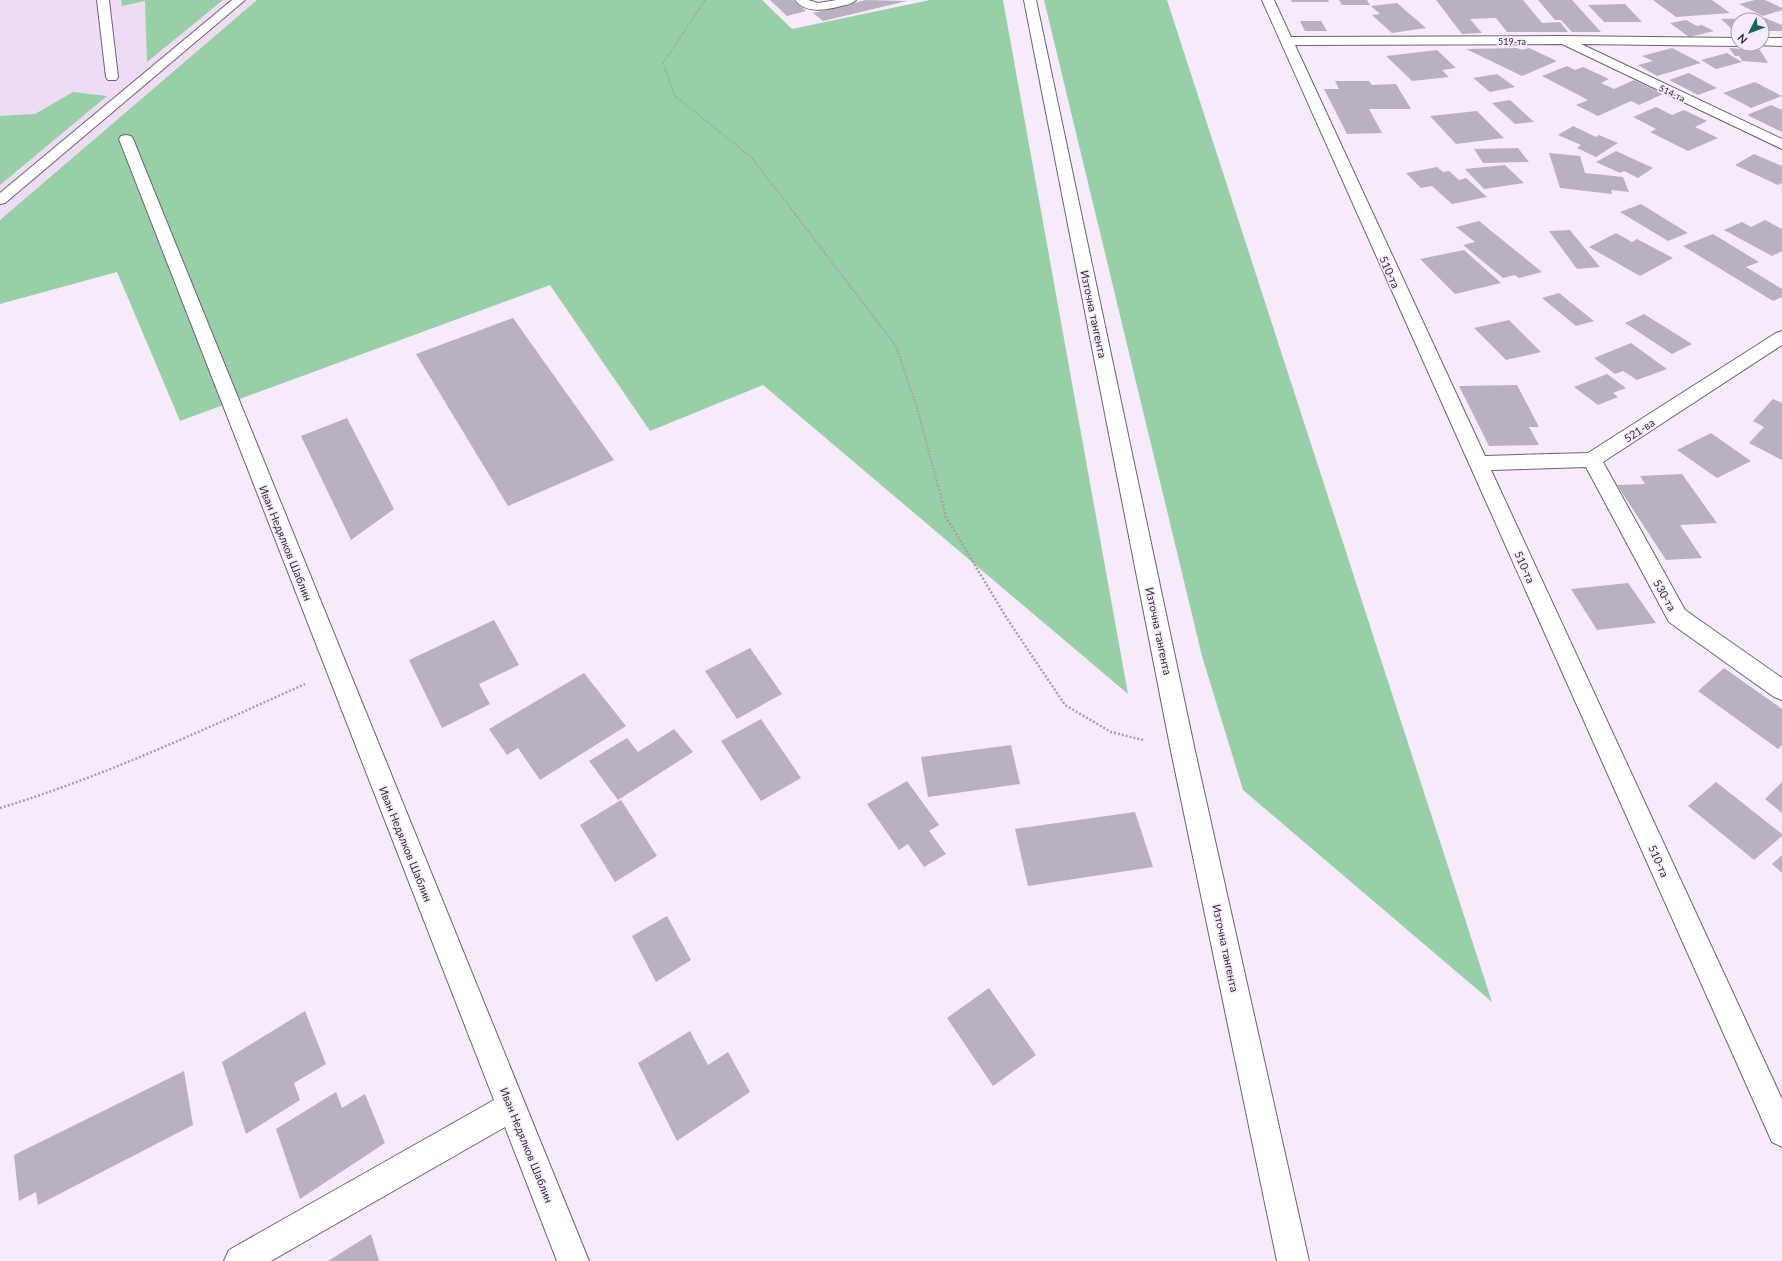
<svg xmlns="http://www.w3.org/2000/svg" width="1782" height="1261" viewBox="0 0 1782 1261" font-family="Lato,sans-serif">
  <rect width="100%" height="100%" fill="#f7ebfb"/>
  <path fill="#eddcf3" d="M 0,0 L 257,0 L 0,220 Z"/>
  <path fill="#97d0a6" d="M 121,0 L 223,0 L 147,62 L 145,1 L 122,6 Z
    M 257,0 L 762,0 L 792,29 L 930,0 L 1003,0 L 1128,694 L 763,385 L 650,431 L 550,285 L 180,421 L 117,272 L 0,304 L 0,220 Z
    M 1044,0 L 1167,0 L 1492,1002 L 1243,790 L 1202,656 Z
    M 73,92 L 107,96 L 0,185 L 0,116 L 35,114 Z"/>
  <path fill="#b9b1c1" d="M 770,0 L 793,0 L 806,11 L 787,16 Z
    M 866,0 L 907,1 L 823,21 L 813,13 Z
    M 1291,0 L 1328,0 L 1329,2 L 1292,2 Z
    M 1339,0 L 1367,0 L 1370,5 L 1342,5 Z
    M 1436,0 L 1523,0 L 1542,23 L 1560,22 L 1568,32 L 1507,32 L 1496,18 L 1470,19 L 1482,33 L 1462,34 Z
    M 1538,0 L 1572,0 L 1601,32 L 1572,32 L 1561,20 L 1555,20 Z
    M 1653,0 L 1712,0 L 1730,13 L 1676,17 Z
    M 1755,0 L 1765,0 L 1782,8 L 1782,10 L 1763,16 L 1739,4 Z
    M 1397,3 L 1405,10 L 1426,28 L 1392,33 L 1372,15 L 1380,14 L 1371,6 Z
    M 1625,4 L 1642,22 L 1604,22 L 1588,5 Z
    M 1765,18 L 1782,25 L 1782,31 L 1762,31 L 1762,20 L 1738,20 L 1738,31 L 1734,31 L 1721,19 Z
    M 1686,20 L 1697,26 L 1702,25 L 1714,31 L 1689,37 L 1670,23 Z
    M 1300,21 L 1321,21 L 1327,31 L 1305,31 Z
    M 1517,48 L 1522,50 L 1529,48 L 1557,61 L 1522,76 L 1466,49 Z
    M 1672,48 L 1701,63 L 1657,76 L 1638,65 L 1653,61 L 1642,56 Z
    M 1729,48 L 1760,50 L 1768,63 L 1742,61 L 1739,56 L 1735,56 Z
    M 1437,50 L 1456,68 L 1442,70 L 1449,77 L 1412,81 L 1386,56 Z
    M 1727,53 L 1742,62 L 1716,69 L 1701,60 Z
    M 1567,66 L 1575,70 L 1583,67 L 1609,79 L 1601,83 L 1614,89 L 1634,80 L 1663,94 L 1639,105 L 1631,101 L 1598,116 L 1576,105 L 1588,100 L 1542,76 Z
    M 1689,73 L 1717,88 L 1698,95 L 1669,80 Z
    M 1497,74 L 1515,87 L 1490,92 L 1473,78 Z
    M 1335,81 L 1369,81 L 1372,85 L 1396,84 L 1411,109 L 1369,109 L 1382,133 L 1347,134 L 1324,89 L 1339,89 Z
    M 1755,82 L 1782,96 L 1751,108 L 1723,93 Z
    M 1510,100 L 1534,122 L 1515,124 L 1492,103 Z
    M 1771,105 L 1782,110 L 1782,132 L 1747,115 Z
    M 1656,107 L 1672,115 L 1684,110 L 1707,121 L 1695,127 L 1718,138 L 1688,151 L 1650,132 L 1656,129 L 1633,117 Z
    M 1477,111 L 1504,138 L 1456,144 L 1430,116 Z
    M 1573,126 L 1596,137 L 1599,135 L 1618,143 L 1596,157 L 1577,148 L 1581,145 L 1558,135 Z
    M 1518,148 L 1529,162 L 1483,163 L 1474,149 Z
    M 1616,151 L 1653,168 L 1638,178 L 1624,171 L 1620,173 L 1596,162 Z
    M 1549,153 L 1580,156 L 1585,173 L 1623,177 L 1629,192 L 1611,190 L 1612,194 L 1560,188 Z
    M 1754,154 L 1782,166 L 1782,183 L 1778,185 L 1735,165 Z
    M 1505,165 L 1524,183 L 1484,189 L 1465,169 Z
    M 1437,167 L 1443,172 L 1449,171 L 1459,180 L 1466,178 L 1487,197 L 1452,204 L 1432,186 L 1421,188 L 1406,173 Z
    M 1641,204 L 1688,233 L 1668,241 L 1620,212 Z
    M 1765,220 L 1782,229 L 1782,251 L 1772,256 L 1724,230 L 1742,222 L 1751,227 Z
    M 1479,221 L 1542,272 L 1519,278 L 1515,275 L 1503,278 L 1463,245 L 1475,242 L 1456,227 Z
    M 1570,230 L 1600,267 L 1577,269 L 1549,231 Z
    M 1616,233 L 1632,242 L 1637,239 L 1673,258 L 1640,276 L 1589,247 Z
    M 1713,234 L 1759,262 L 1746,267 L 1782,289 L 1782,297 L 1773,301 L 1683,246 Z
    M 1464,250 L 1501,283 L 1455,294 L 1420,259 Z
    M 1559,293 L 1594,321 L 1576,326 L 1542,298 Z
    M 1644,314 L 1692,344 L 1672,354 L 1625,323 Z
    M 513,318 L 614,460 L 508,506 L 416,354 Z
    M 1509,320 L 1541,352 L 1506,360 L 1474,328 Z
    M 1631,343 L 1667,369 L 1637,380 L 1623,371 L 1615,374 L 1594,358 Z
    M 1607,374 L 1626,388 L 1613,393 L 1618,397 L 1598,405 L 1574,387 Z
    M 1517,385 L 1539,427 L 1529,427 L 1539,445 L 1489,446 L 1459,386 Z
    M 1773,399 L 1782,403 L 1782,460 L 1749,443 L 1764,427 L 1753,421 Z
    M 347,418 L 394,509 L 351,540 L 301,436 Z
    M 1711,433 L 1751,461 L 1717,478 L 1677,450 Z
    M 1682,474 L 1717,523 L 1680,525 L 1702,558 L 1666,560 L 1617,485 L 1645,484 L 1640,476 Z
    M 1628,583 L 1656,623 L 1597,630 L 1571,589 Z
    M 494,620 L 519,665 L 479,684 L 490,704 L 442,728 L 409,660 Z
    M 750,648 L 782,694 L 737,719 L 705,671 Z
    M 1724,668 L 1782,709 L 1782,745 L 1778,749 L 1698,691 Z
    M 584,673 L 626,726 L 540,780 L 518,748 L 507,755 L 489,729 Z
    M 761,719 L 801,778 L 761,801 L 721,741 Z
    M 674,729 L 693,752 L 618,800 L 589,761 L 627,738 L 638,752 Z
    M 1011,745 L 1020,784 L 928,797 L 921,757 Z
    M 907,781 L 939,825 L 929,831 L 946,854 L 924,867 L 908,844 L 899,850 L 867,804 Z
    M 1716,782 L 1782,834 L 1782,836 L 1754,860 L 1688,806 Z
    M 1782,782 L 1782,813 L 1765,799 Z
    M 621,800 L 657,856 L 615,882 L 580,825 Z
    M 1135,812 L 1153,867 L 1028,886 L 1015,829 Z
    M 1782,855 L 1782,873 L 1772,864 Z
    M 667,916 L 691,960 L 656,982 L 632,936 Z
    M 989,988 L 1036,1055 L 993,1086 L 947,1018 Z
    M 305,1011 L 326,1064 L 294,1083 L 300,1100 L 246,1134 L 222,1062 Z
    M 690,1031 L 708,1065 L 728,1052 L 750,1092 L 677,1141 L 638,1063 Z
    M 184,1071 L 193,1125 L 38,1205 L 36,1192 L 19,1201 L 14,1155 Z
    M 336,1092 L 342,1108 L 365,1094 L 385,1143 L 300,1199 L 276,1129 Z
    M 371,1234 L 379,1261 L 328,1261 Z"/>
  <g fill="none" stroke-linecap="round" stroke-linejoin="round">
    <defs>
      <path id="lane" d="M 97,0 L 109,0 L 118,77 L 116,80 L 108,80 L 106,77 Z
        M 232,0 L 245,0 L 5,203 L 0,204 L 0,193 Z
        M 795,0 L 808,0 L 818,3 L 837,0 L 856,0 C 852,4 846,5 841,6 C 826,10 806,14 795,0 Z"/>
      <path id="street" d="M 1262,0 L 1274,0 L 1291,37 L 1562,36 L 1738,38 L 1738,44 L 1743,44 L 1738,46 L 1581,44 L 1782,139 L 1782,149 L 1562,44 L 1295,45 L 1485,456 L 1588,453 L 1776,333 L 1782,331 L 1782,345 L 1603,462 L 1685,610 L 1782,678 L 1782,700 L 1774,697 L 1669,622 L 1586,467 L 1491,470 L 1782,1099 L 1782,1147 L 1772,1142 Z
        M 1762,38 L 1782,38 L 1782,46 L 1757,45 L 1762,44 Z
        M 126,135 L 131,136 L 133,139 L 589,1261 L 557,1261 L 505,1127 L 271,1261 L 224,1261 L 229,1250 L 494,1100 L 119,139 L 121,136 Z"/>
      <path id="secondary" d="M 1024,0 L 1036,0 L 1195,751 L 1309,1261 L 1277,1261 L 1171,751 Z"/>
    </defs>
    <use href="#lane" stroke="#6d6370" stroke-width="2"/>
    <use href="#street" stroke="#6d6370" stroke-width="2"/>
    <use href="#secondary" stroke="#6d6370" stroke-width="2"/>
    <path stroke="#a89fab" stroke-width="1.5" stroke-dasharray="1.5 1.5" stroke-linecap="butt" d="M 705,0 L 663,63 L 675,96 L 752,158 L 796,215"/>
    <path stroke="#a89fab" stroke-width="2" stroke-dasharray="1.5 1.5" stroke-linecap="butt" d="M 795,214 L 896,346 L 917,408 L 938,486"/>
    <path stroke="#a89fab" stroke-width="2.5" stroke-dasharray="2 2" stroke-linecap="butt" d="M 938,485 L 946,517 L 1006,617 L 1065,705 L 1111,732 L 1143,740
      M 0,808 C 105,776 205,729 305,684"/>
    <use href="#lane" fill="#fff" fill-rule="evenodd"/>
    <use href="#street" fill="#fff" fill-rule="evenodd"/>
    <use href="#secondary" fill="#fff" fill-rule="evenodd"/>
  </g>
  <g text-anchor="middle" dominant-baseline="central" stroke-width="3.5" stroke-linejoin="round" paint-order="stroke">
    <g font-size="9" fill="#312d33" stroke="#f7ebfb">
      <text x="1512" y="41">519-та</text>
      <text transform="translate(1672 93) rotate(25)">514-та</text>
    </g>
    <g font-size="11" fill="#312d33" stroke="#f7ebfb">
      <text transform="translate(1390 272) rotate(66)">510-та</text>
      <text transform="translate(1094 314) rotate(78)">Източна тангента</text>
      <text transform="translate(1639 430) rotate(-33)">521-ва</text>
      <text transform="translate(286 543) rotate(68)">Иван Недялков Шаблин</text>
      <text transform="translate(1525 567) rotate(66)">510-та</text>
      <text transform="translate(1665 595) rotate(61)">530-та</text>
      <text transform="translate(1159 631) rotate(78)">Източна тангента</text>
      <text transform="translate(406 844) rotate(68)">Иван Недялков Шаблин</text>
      <text transform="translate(1659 861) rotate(66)">510-та</text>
      <text transform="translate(1226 948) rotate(78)">Източна тангента</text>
      <text transform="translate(527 1145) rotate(68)">Иван Недялков Шаблин</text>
    </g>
  </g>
  <g transform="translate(1750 32) rotate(228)"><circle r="19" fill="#f7ebfb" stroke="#a89fab"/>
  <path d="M0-3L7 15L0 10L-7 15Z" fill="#156467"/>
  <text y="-6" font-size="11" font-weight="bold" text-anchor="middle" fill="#312d33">N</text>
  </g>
</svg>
